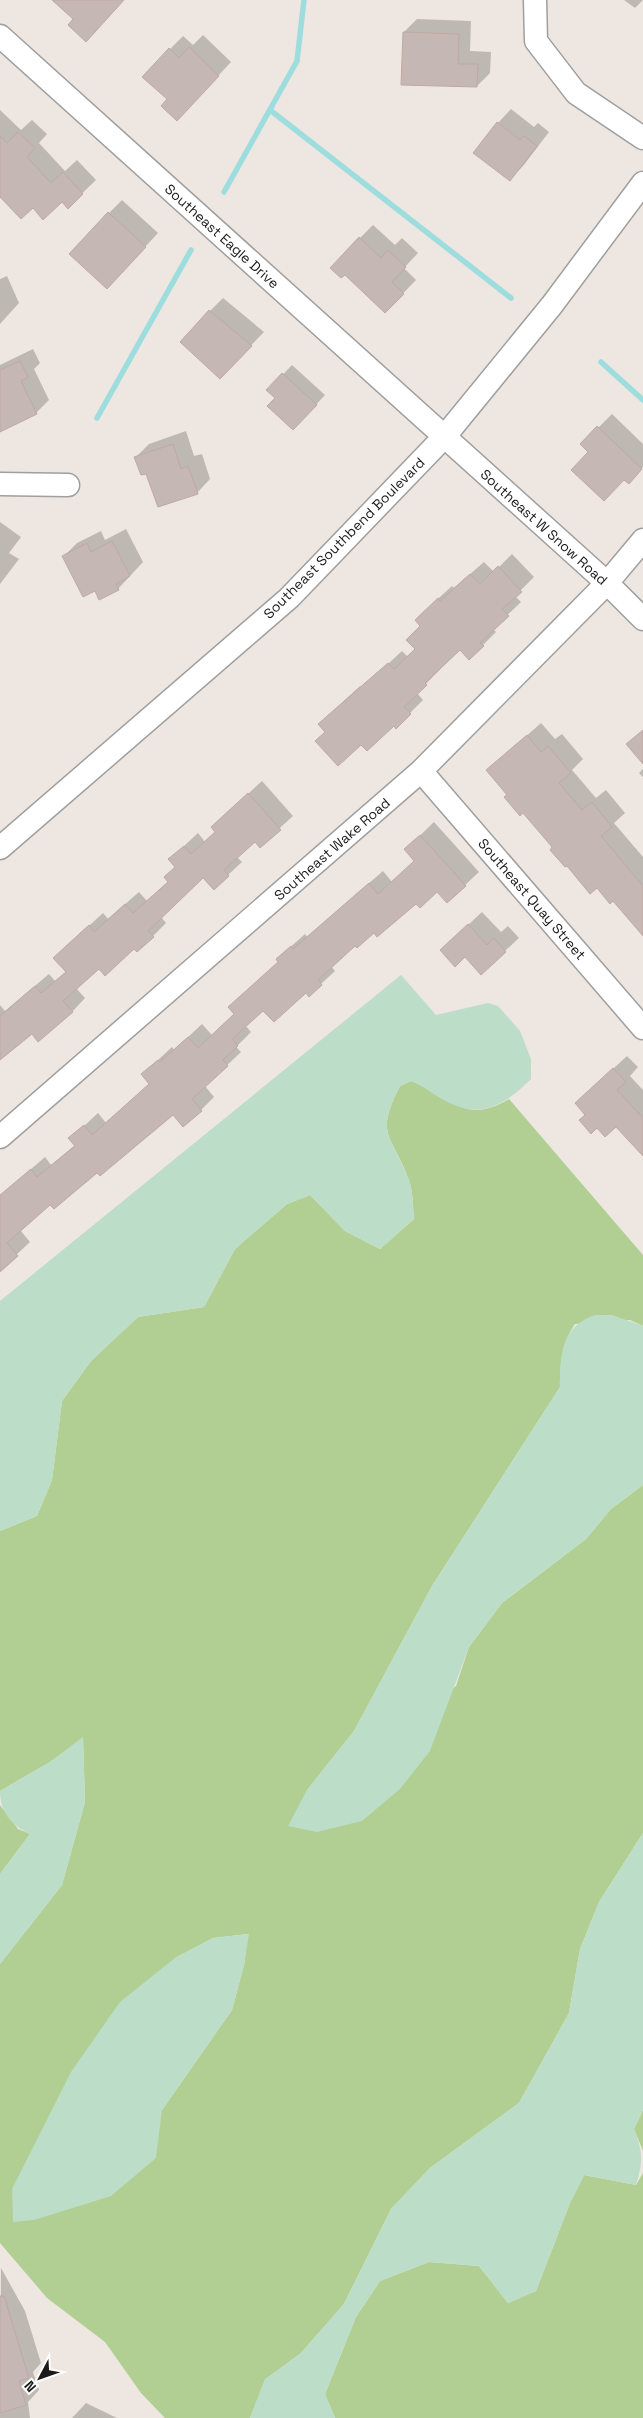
<svg xmlns="http://www.w3.org/2000/svg" width="643" height="2418" viewBox="0 0 643 2418" font-family="'Space Grotesk',sans-serif">
  <rect width="100%" height="100%" fill="#eee6e0"/>
  <path fill="#b1cf93" fill-rule="evenodd" d="M 411,1081 C 449,1096 465,1126 509,1099 L 643,1255 L 643,1326 L 630,1320 L 575,1324 C 562,1342 560,1364 560,1387 L 432,1586 L 354,1731 L 307,1790 L 456,1686 L 469,1647 L 502,1603 L 586,1539 L 611,1509 L 643,1485 L 643,1833 L 599,1902 L 580,1949 L 569,2013 L 519,2103 L 430,2168 L 391,2209 L 344,2304 L 301,2353 L 265,2380 L 250,2418 L 165,2418 L 141,2393 L 105,2342 L 47,2298 L 0,2243 L 0,1964 L 62,1885 L 85,1802 L 83,1738 L 50,1762 L 0,1791 L 0,1531 L 37,1516 L 52,1480 L 62,1401 L 91,1361 L 138,1317 L 204,1307 L 235,1249 L 287,1204 L 310,1195 L 345,1231 L 380,1249 L 414,1219 C 413,1207 413,1192 409,1180 C 392,1134 374,1137 400,1086 ZM 248,1934 L 244,1965 L 232,2010 L 162,2110 L 175,1958 L 213,1938 Z
    M 0,1805 L 18,1829 L 30,1834 L 0,1874 Z
    M 643,2110 L 643,2151 L 634,2129 Z
    M 643,2173 L 643,2418 L 335,2418 L 325,2394 L 356,2317 L 380,2281 L 429,2262 L 479,2266 L 508,2303 L 536,2291 L 570,2203 L 584,2175 L 636,2185 Z"/>
  <path fill="#bcddc7" d="M 401,975 L 436,1015 L 488,1003 L 498,1006 L 520,1031 L 531,1059 L 531,1079 C 509,1101 484,1119 452,1104 C 437,1098 426,1087 411,1081 L 400,1086 C 374,1136 392,1135 409,1180 C 413,1192 413,1207 414,1219 L 380,1249 L 345,1231 L 310,1195 L 287,1204 L 235,1249 L 204,1307 L 138,1317 L 91,1361 L 62,1401 L 52,1480 L 37,1516 L 0,1531 L 0,1301 Z
    M 595,1315 L 612,1315 L 643,1326 L 643,1485 L 611,1509 L 586,1539 L 502,1603 L 469,1647 L 430,1751 L 400,1789 L 362,1821 L 317,1832 L 288,1826 L 307,1790 L 354,1731 L 432,1586 L 560,1387 C 560,1355 561,1326 595,1315 Z
    M 83,1737 L 85,1802 L 62,1885 L 0,1964 L 0,1874 L 30,1834 C 12,1826 0,1812 0,1791 L 50,1762 Z
    M 643,1833 L 643,2110 L 634,2129 C 643,2151 643,2163 636,2185 L 584,2175 L 570,2203 L 536,2291 L 508,2303 L 479,2266 L 429,2262 L 380,2281 L 356,2317 L 325,2394 L 335,2418 L 250,2418 L 265,2379 L 301,2353 L 344,2304 L 391,2209 L 430,2168 L 519,2103 L 569,2013 L 580,1949 L 599,1902 Z
    M 249,1934 L 244,1965 L 232,2010 L 162,2110 L 156,2158 L 111,2196 L 34,2220 L 13,2222 L 12,2189 L 71,2072 L 120,2002 L 175,1958 L 213,1938 Z"/>
  <path fill="#0003" d="M 624,0 L 643,0 L 635,8 Z
    M 417,19 L 471,21 L 470,51 L 491,52 L 490,73 L 477,86 L 404,32 Z
    M 203,35 L 231,62 L 190,106 L 169,99 L 170,49 L 183,36 L 193,45 Z
    M 511,109 L 534,127 L 538,123 L 549,132 L 523,166 L 510,179 L 475,153 L 498,123 Z
    M 0,110 L 21,130 L 32,120 L 47,134 L 39,143 L 65,171 L 77,160 L 96,180 L 68,207 L 62,201 L 33,206 L 0,185 Z
    M 122,200 L 158,233 L 120,274 L 109,213 Z
    M 373,225 L 395,245 L 402,238 L 418,253 L 404,268 L 416,280 L 385,312 L 360,238 Z
    M 7,276 L 19,303 L 0,324 L 0,279 Z
    M 223,298 L 264,332 L 233,364 L 210,311 Z
    M 33,349 L 40,363 L 34,369 L 49,400 L 36,413 L 0,431 L 0,365 Z
    M 292,365 L 325,395 L 302,420 L 268,390 Z
    M 612,414 L 643,444 L 643,467 L 629,482 L 582,444 Z
    M 186,431 L 194,456 L 202,454 L 210,479 L 197,493 L 146,472 L 136,457 L 149,444 Z
    M 0,522 L 21,537 L 9,553 L 19,559 L 0,584 Z
    M 126,529 L 143,562 L 118,589 L 95,590 L 64,556 L 77,543 L 101,531 L 105,540 Z
    M 512,554 L 534,577 L 515,596 L 521,602 L 493,629 L 496,632 L 483,645 L 460,649 L 417,693 L 423,700 L 410,713 L 361,743 L 326,731 L 333,711 L 360,686 L 362,688 L 402,651 L 408,657 L 416,649 L 430,606 L 452,586 L 454,588 L 484,562 L 494,572 Z
    M 541,723 L 555,739 L 562,734 L 583,759 L 572,770 L 596,798 L 606,790 L 625,813 L 614,823 L 643,857 L 643,934 L 613,899 L 554,847 L 488,770 Z
    M 643,769 L 643,777 L 639,773 Z
    M 262,781 L 293,816 L 260,846 L 255,840 L 237,857 L 242,862 L 228,875 L 203,876 L 161,917 L 166,923 L 153,936 L 99,968 L 76,988 L 85,998 L 72,1012 L 32,1032 L 0,1059 L 0,1005 L 5,1011 L 49,974 L 55,981 L 67,971 L 68,945 L 103,913 L 108,919 L 139,892 L 147,901 L 169,881 L 176,867 L 170,859 L 198,833 L 205,842 L 217,831 L 226,814 Z
    M 434,822 L 479,872 L 447,902 L 437,891 L 416,902 L 355,944 L 331,966 L 335,971 L 321,984 L 263,1009 L 245,1025 L 251,1032 L 236,1047 L 241,1052 L 205,1086 L 214,1097 L 201,1110 L 173,1113 L 97,1171 L 50,1203 L 20,1230 L 30,1242 L 0,1270 L 0,1196 L 45,1157 L 51,1165 L 75,1145 L 70,1139 L 98,1113 L 106,1123 L 150,1083 L 143,1074 L 172,1047 L 174,1050 L 202,1024 L 212,1035 L 235,1014 L 279,961 L 277,959 L 305,934 L 307,937 L 383,871 L 392,882 L 416,860 L 406,849 Z
    M 482,912 L 501,932 L 508,926 L 519,938 L 481,973 L 455,937 Z
    M 627,1056 L 638,1067 L 630,1076 L 643,1090 L 643,1154 L 616,1125 L 586,1114 L 590,1090 Z
    M 1,2268 L 25,2311 L 41,2363 L 33,2372 L 39,2390 L 28,2402 L 30,2418 L 0,2418 Z
    M 86,2403 L 117,2418 L 72,2418 Z"/>
  <g fill="none" stroke-linecap="round" stroke-linejoin="round">
    <path stroke="#9eddde" stroke-width="5.5" d="M 270,110 L 511,298
      M 224,192 L 297,61 L 304,0
      M 601,362 L 643,400
      M 97,418 L 191,250"/>
  </g>
  <path fill="#c5b7b4" stroke="#c0a9a2" d="M 52,0 L 124,0 L 86,42 L 68,25 L 73,19 Z
    M 403,32 L 459,34 L 458,64 L 478,64 L 477,87 L 401,85 Z
    M 189,47 L 219,76 L 177,121 L 161,106 L 167,99 L 142,77 L 169,48 L 179,58 Z
    M 497,122 L 520,140 L 524,136 L 537,146 L 510,181 L 473,153 Z
    M 18,132 L 35,148 L 27,157 L 51,183 L 63,172 L 83,194 L 68,209 L 62,202 L 43,220 L 33,208 L 21,219 L 0,197 L 0,136 L 7,143 Z
    M 108,212 L 146,247 L 107,289 L 69,254 Z
    M 359,237 L 381,258 L 388,250 L 406,267 L 392,282 L 404,294 L 385,313 L 345,275 L 341,278 L 330,268 Z
    M 209,310 L 252,346 L 220,379 L 180,342 Z
    M 20,361 L 28,377 L 21,381 L 37,414 L 0,432 L 0,370 Z
    M 282,373 L 317,405 L 293,430 L 267,406 L 275,398 L 266,390 Z
    M 597,426 L 642,469 L 629,484 L 624,480 L 604,501 L 571,470 L 588,452 L 580,444 Z
    M 173,444 L 181,469 L 188,466 L 198,494 L 158,507 L 146,474 L 141,475 L 134,457 Z
    M 112,541 L 130,576 L 116,584 L 119,590 L 99,600 L 95,591 L 83,597 L 62,556 L 87,543 L 91,552 Z
    M 498,566 L 522,592 L 502,609 L 509,616 L 480,643 L 484,646 L 469,660 L 460,650 L 425,683 L 427,685 L 404,707 L 411,714 L 396,729 L 394,726 L 367,751 L 361,745 L 338,766 L 315,741 L 325,732 L 318,724 L 388,663 L 394,669 L 415,649 L 406,640 L 420,626 L 415,620 L 438,598 L 440,601 L 470,574 L 480,584 Z
    M 643,730 L 643,764 L 626,744 Z
    M 527,735 L 541,752 L 548,746 L 571,773 L 559,783 L 582,810 L 592,802 L 612,827 L 601,836 L 643,886 L 643,936 L 613,901 L 610,904 L 597,888 L 590,894 L 567,866 L 565,867 L 550,850 L 552,847 L 523,813 L 520,816 L 504,797 L 507,795 L 486,770 Z
    M 248,793 L 281,830 L 260,848 L 255,842 L 224,870 L 229,876 L 214,890 L 203,878 L 148,931 L 154,937 L 137,952 L 134,949 L 105,976 L 99,969 L 63,1001 L 73,1012 L 38,1042 L 32,1034 L 0,1060 L 0,1016 L 35,986 L 41,993 L 66,972 L 53,958 L 89,925 L 94,932 L 125,904 L 133,913 L 168,882 L 164,877 L 175,867 L 168,859 L 184,846 L 191,854 L 215,832 L 211,827 Z
    M 420,835 L 466,886 L 447,903 L 437,892 L 420,908 L 416,904 L 377,937 L 374,933 L 357,948 L 355,946 L 318,980 L 322,985 L 309,997 L 306,993 L 274,1022 L 263,1011 L 232,1039 L 238,1046 L 223,1060 L 228,1066 L 192,1099 L 202,1111 L 183,1127 L 173,1115 L 100,1176 L 97,1173 L 54,1209 L 50,1205 L 7,1243 L 18,1256 L 0,1272 L 0,1195 L 31,1169 L 37,1177 L 75,1146 L 68,1138 L 84,1125 L 92,1135 L 149,1084 L 141,1074 L 158,1060 L 160,1062 L 188,1037 L 198,1048 L 234,1014 L 228,1007 L 278,962 L 276,959 L 291,946 L 293,949 L 369,883 L 378,894 L 414,861 L 404,849 Z
    M 468,924 L 487,945 L 494,938 L 506,952 L 481,975 L 465,957 L 455,967 L 440,950 Z
    M 613,1068 L 626,1082 L 617,1090 L 643,1118 L 643,1156 L 616,1127 L 605,1137 L 597,1128 L 591,1134 L 579,1120 L 585,1115 L 575,1103 Z
    M 0,2296 L 4,2296 L 29,2378 L 19,2381 L 26,2405 L 0,2413 Z"/>
  <g fill="none" stroke-linecap="round" stroke-linejoin="round">
    <defs>
      <path id="minor" d="M 535,0 L 536,41 L 576,93 L 643,138
        M 0,36 L 607,583 L 643,619
        M 0,484 L 68,485
        M 421,771 L 643,1028
        M 0,848 L 289,598 L 445,436 L 552,305 L 643,183
        M 0,1137 L 421,771 L 607,583 L 643,540"/>
    </defs>
    <use href="#minor" stroke="#9f9f9f" stroke-width="25"/>
    <use href="#minor" stroke="#fff" stroke-width="22"/>
  </g>
  <g text-anchor="middle" dominant-baseline="central" stroke-width="5" stroke-linejoin="round" paint-order="stroke">
    <g font-size="14" fill="#1b1b1b" stroke="#fff">
      <text transform="translate(222 236) rotate(42)">Southeast Eagle Drive</text>
      <text transform="translate(544 527) rotate(42)">Southeast W Snow Road</text>
      <text transform="translate(344 538) rotate(-45)">Southeast Southbend Boulevard</text>
      <text transform="translate(332 849) rotate(-41)">Southeast Wake Road</text>
      <text transform="translate(532 899) rotate(49)">Southeast Quay Street</text>
    </g>
  </g>
  <g transform="translate(40 2378) rotate(229)" stroke="#ffffff" stroke-width="4" paint-order="stroke">
  <path d="M0-4L9 19L0 12L-9 19Z" fill="#1b1b1b"/>
  <text y="-8" font-size="14" font-weight="bold" text-anchor="middle" fill="#1b1b1b">N</text>
  </g>
</svg>
